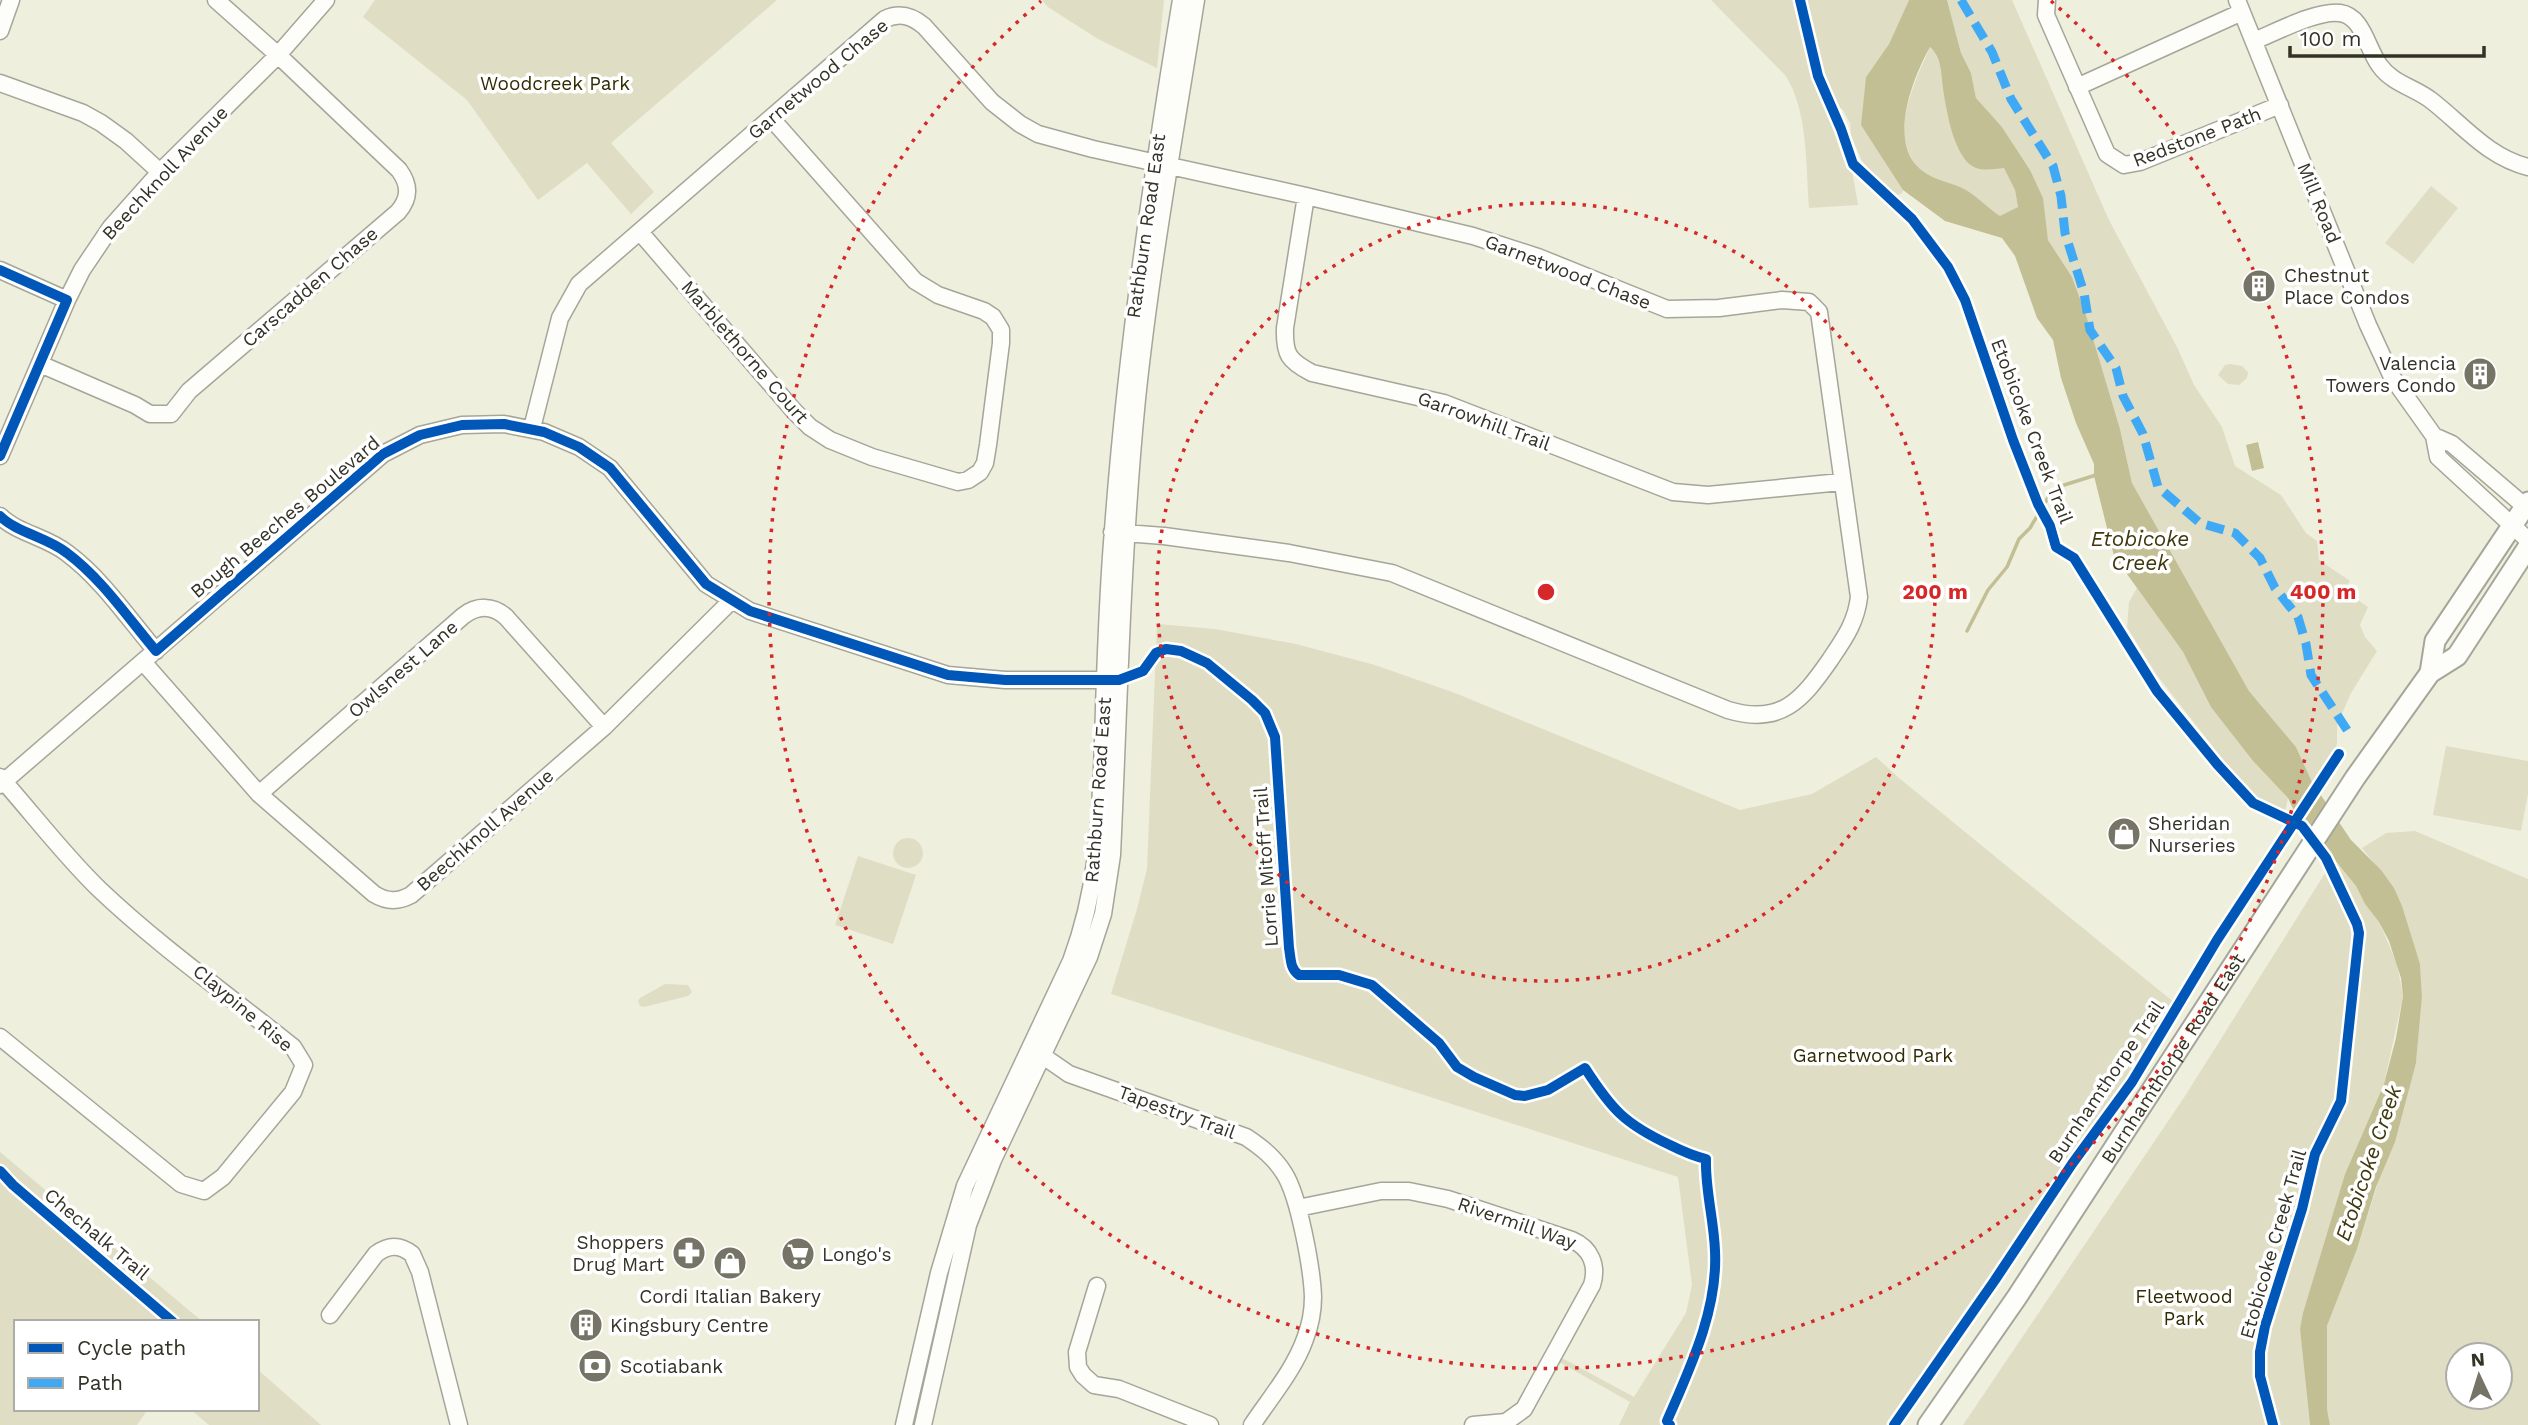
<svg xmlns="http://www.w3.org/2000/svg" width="2528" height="1425" viewBox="0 0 2528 1425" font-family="'Work Sans',sans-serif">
  <rect width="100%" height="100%" fill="#efefde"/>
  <path fill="#dfddc4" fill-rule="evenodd" d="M 375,0 L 777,0 L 611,143 L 654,192 L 631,214 L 587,163 L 538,200 L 467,100 L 363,17 Z
    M 1042,0 L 1164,0 L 1157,68 L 1098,39 L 1048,7 Z
    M 1711,0 L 1797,0 L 1808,50 L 1851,165 L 1858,205 L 1809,208 C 1806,167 1808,109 1785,75 Z
    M 1806,0 L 1909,0 L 1889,44 L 1866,77 L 1903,190 L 1902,193 L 1898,195 L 1885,187 L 1862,161 L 1851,136 L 1850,123 L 1843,110 L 1836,105 L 1828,87 L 1816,49 Z
    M 1947,0 L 2012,0 L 2109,220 L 2177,347 L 2194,385 L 2222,427 L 2235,466 L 2281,495 L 2306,533 L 2317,541 L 2319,560 L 2350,581 L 2343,590 L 2368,607 L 2360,625 L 2365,637 L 2377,651 L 2351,693 L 2337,725 L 2337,744 L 2330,760 L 2312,782 L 2296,747 L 2249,691 L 2132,483 L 2120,429 L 2086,315 L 2072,277 L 2048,240 L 2042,197 L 2030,170 L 2002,127 L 1976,98 L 1971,73 L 1961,53 Z
    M 1930,47 L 1934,50 L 1941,67 L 1947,112 L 1958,148 L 1990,170 L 2004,167 L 2015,190 L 2018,207 L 2000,217 C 1989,209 1978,197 1966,190 C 1957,185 1945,185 1935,180 C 1881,150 1911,91 1930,47 Z
    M 2431,186 L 2458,208 L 2413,264 L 2385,243 Z
    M 2230,364 L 2242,366 L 2248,372 L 2247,378 L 2239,385 L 2228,384 L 2218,375 L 2225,365 Z
    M 2137,588 L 2183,652 L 2212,707 L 2253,761 L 2288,798 L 2285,812 L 2263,804 L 2243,785 L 2156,674 L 2127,627 L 2129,602 Z
    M 1157,624 L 1215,629 L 1296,644 L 1375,665 L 1455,693 L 1740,810 L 1812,794 L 1876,757 L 1899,778 L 2176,1004 L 2062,1190 L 1902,1425 L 1619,1425 L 1630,1402 L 1559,1362 L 1562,1358 L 1634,1397 L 1686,1313 L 1692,1285 L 1678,1177 L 1111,994 L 1137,909 L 1147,869 Z
    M 2446,746 L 2528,761 L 2528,794 L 2521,831 L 2433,815 Z
    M 2415,831 L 2528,879 L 2528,1425 L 2330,1425 L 2327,1409 L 2327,1326 L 2357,1249 L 2416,1063 L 2422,997 L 2420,964 L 2394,888 L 2362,848 L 2386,833 ZM 2458,1355 L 2500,1355 L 2500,1397 L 2458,1397 Z
    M893 853a15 15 0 1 1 30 0a15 15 0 1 1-30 0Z
    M 858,856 L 916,875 L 893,944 L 835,925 Z
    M 2334,859 L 2356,886 L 2365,904 L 2379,922 L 2397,964 L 2403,996 L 2384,1084 L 2345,1174 L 2300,1329 L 2310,1425 L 1963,1425 L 2185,1096 Z
    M 665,984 L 688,985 L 692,992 L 688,996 L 644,1007 L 640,1006 L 638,1001 L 640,998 Z
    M 0,1152 L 203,1322 L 16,1322 L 16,1409 L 148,1409 L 137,1425 L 0,1425 Z
    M 257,1369 L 321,1425 L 209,1425 L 190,1409 L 257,1409 Z"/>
  <path fill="#c3bf95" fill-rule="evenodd" d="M 1909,0 L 1947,0 L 1961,53 L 1971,73 L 1976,98 L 2002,127 L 2030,170 L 2043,198 L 2048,240 L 2072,277 L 2086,315 L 2120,429 L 2132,483 L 2249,691 L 2296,747 L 2312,782 L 2351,840 L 2381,870 L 2394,888 L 2402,906 L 2420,964 L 2422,997 L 2416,1063 L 2395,1142 L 2376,1187 L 2357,1249 L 2327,1326 L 2327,1409 L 2330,1425 L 2310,1425 L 2300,1329 L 2303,1313 L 2345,1174 L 2384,1084 L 2396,1038 L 2403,996 L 2401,978 L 2389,941 L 2379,922 L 2365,904 L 2356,886 L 2334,859 L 2301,826 L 2288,798 L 2253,761 L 2211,707 L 2183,652 L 2114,556 L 2094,476 L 2094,464 L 2076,423 L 2061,378 L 2053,340 L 2037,318 L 2015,256 L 2002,238 L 1945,221 L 1903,190 L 1861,125 L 1866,77 L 1889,44 ZM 1930,47 C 1942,58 1941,74 1943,88 C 1946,109 1954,160 1976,168 C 1985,171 1995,169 2004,168 L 2015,190 L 2018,207 L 2000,216 C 1989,209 1978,197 1966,190 C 1950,181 1934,182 1918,167 C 1889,139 1913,77 1930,47 Z
    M 2258,442 L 2264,468 L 2252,471 L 2246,445 Z"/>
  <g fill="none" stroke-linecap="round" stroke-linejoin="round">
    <path stroke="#c3bf95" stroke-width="3.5" d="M 1967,631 L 1988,590 L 2007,567 L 2019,539 L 2030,528 L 2049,496 L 2061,486 L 2096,475"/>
    <defs>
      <path id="minor" d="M 2047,0 L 2046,15 L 2107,154 L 2124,165 L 2140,162 L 2280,105
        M 2237,0 L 2368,325 L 2392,377 L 2434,436 L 2438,457 L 2528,540
        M 0,31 L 11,0
        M 2254,41 C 2276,32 2317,10 2340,13 C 2363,16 2367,49 2380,66 C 2393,84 2416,88 2432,101 C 2464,126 2488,157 2528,167
        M 0,83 L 83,113 L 101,123 L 126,141 L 160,172
        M 2077,87 L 2242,12
        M 1306,196 L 1285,328 C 1284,355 1289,361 1312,373 L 1444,403 L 1673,492 L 1708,495 L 1841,482
        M 640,232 L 794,411 L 810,427 L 830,440 L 872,457 L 958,482 L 968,480 L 980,472 L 985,463 L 988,445 L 1001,343 L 1001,330 L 993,317 L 984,311 L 938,295 L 915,281 L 771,118
        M 0,270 L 67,300
        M 40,364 L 135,405 L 150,414 L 171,414 L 189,391 L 398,212 C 410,198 410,185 399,170 L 278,55 L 216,0
        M 532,428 L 560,318 L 579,284 L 885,19 C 900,12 912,16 924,26 L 992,102 L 1020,124 L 1038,134 L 1093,149 L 1306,196 L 1473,236 L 1538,257 L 1667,309 L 1719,308 L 1782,300 L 1809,302 L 1819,312 L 1859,597 C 1856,623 1844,639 1830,660 C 1802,700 1781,726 1728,710 L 1392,573 L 1289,553 L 1164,536 L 1112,532
        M 2434,436 L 2452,444 L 2528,509
        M 0,456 L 67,300 L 82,270 L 111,227 L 160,172 L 278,55 L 326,0
        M 0,516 C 17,533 47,537 67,553 C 102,579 128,618 156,651
        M 144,663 L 259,794 L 374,894 C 387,902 398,902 411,895 L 604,727 L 732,600
        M 0,777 C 33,814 63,854 99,889 C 159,946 228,995 293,1047 L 304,1065 L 293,1092 L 223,1177 L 204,1191 L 181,1184 L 0,1037
        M 0,785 L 383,454 L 420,435 L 462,425 L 504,424 L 544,432 L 579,447 L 610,468 L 706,584 L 750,611 L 948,675 L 1005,680 L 1115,680
        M 259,794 L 463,616 C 477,605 493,605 506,617 L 604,727
        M 1043,1056 L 1069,1074 L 1246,1137 C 1261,1147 1274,1157 1284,1173 C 1299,1196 1312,1269 1313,1297 C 1313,1311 1310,1326 1305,1339 C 1294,1370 1270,1398 1252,1425
        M 1298,1208 L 1381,1191 L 1409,1191 L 1448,1199 L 1572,1240 C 1591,1248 1598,1266 1592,1285 L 1524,1409 L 1506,1422 L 1473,1425
        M 1097,1286 L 1077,1352 L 1078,1367 L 1083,1375 L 1094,1385 L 1119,1389 L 1210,1425
        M 330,1315 L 376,1254 C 388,1245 399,1244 412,1254 L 420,1272 L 459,1425
        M 904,1425 L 939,1273 L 965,1186 L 1071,961 C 1099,886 1100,820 1103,742 C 1105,671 1107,601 1113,530 C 1126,352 1152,176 1181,0
        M 923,1425 L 968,1225 L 993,1160 L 1089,957 L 1103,914 L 1112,855 C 1119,703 1122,551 1137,399 C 1151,265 1175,133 1196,0"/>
      <g id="major">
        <path d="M 2430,673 L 2435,641 L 2528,502"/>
        <path id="s1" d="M 1928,1425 L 2017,1297 L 2355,778 L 2430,673 L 2457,656 L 2528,547"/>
      </g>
    </defs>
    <use href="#minor" stroke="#a6a599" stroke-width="19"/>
    <use href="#major" stroke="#a6a599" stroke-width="23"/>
    <use href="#minor" stroke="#fdfdfa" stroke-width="16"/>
    <use href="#major" stroke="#fdfdfa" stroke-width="19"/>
    <path stroke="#3fa9f5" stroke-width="9" stroke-dasharray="18 9" stroke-linecap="butt" d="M 1961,0 L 1992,52 L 2011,99 L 2053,166 L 2061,196 L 2065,233 L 2084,293 L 2090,330 L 2116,368 L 2123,396 L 2143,434 L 2158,487 L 2200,523 L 2235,533 L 2260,558 L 2275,588 L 2298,617 L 2306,644 L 2311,675 L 2349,733"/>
    <defs>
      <path id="cycleway" d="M 1800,0 L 1818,76 L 1841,129 L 1853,164 L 1912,219 L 1948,267 L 1965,300 L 2013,440 L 2038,504 L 2050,526 L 2056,547 L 2074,558 L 2157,691 L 2217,764 L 2253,803 L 2302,826 L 2326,858 L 2357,924 L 2359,933 L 2341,1101 L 2315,1154 L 2302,1209 L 2265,1326 L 2260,1352 L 2260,1376 L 2273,1425
        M 0,270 L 67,300 L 0,456
        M 0,516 C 17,533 47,537 67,553 C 102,579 128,618 156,651 L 383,454 L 420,435 L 462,425 L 504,424 L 544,432 L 579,447 L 610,468 L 706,584 L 750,611 L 948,675 L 1005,680 L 1119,680 L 1143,671 L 1156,653 L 1166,649 L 1181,651 L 1207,663 L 1252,700 L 1265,713 L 1275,737 L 1289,948 C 1291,959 1290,969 1299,975 L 1339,975 L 1372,985 L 1439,1043 L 1457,1067 L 1474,1077 L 1515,1095 L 1525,1096 L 1548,1090 L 1585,1068 C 1612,1110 1625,1124 1670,1145 C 1682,1151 1693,1156 1706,1159 C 1705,1190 1714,1220 1715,1251 C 1718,1310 1690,1368 1667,1421 L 1670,1425
        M 0,1171 L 13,1185 L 173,1322
        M 1894,1425 L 1995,1280 L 2072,1164 L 2132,1082 L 2217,940 L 2339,754"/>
    </defs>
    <use href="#cycleway" stroke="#fff" stroke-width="15"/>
    <use href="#cycleway" stroke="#0057b8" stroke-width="10"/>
  </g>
  <g fill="none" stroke="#d62828" stroke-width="3.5" stroke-dasharray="3.5 7">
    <circle cx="1546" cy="592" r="389"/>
    <path d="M2051 1A777 777 0 1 1 1041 1"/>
  </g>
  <defs>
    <symbol id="building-disc" viewBox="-11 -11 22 22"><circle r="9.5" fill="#757466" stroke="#fff"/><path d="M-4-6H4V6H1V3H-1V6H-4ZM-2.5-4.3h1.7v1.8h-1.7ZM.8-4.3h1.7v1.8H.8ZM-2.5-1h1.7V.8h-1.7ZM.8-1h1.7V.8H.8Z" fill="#fff"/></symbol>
    <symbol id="shop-disc" viewBox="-11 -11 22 22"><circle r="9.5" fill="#757466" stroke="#fff"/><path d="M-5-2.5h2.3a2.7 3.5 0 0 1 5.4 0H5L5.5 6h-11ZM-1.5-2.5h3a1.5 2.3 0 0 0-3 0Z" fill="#fff"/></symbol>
    <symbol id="pharmacy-disc" viewBox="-11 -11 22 22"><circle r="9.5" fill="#757466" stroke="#fff"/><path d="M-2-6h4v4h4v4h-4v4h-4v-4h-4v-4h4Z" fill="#fff"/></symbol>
    <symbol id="supermarket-disc" viewBox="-11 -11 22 22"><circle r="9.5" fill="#757466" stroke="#fff"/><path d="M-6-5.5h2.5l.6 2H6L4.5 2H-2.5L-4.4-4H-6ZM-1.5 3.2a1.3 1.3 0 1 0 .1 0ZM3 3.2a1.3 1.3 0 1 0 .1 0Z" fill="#fff"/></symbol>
    <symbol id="bank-disc" viewBox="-11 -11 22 22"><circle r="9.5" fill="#757466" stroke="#fff"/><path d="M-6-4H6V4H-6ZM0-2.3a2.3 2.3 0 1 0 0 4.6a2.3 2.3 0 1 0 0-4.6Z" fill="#fff"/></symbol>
  </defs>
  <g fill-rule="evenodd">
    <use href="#building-disc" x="2240" y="267" width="38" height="38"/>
    <use href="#building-disc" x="2461" y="355" width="38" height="38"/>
    <use href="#shop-disc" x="2105" y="815" width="38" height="38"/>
    <use href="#pharmacy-disc" x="670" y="1234" width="38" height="38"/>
    <use href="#supermarket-disc" x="779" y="1235" width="38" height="38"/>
    <use href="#shop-disc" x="711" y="1244" width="38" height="38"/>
    <use href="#building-disc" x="567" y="1306" width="38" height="38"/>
    <use href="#bank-disc" x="576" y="1347" width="38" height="38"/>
  </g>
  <g text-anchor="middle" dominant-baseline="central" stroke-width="7" stroke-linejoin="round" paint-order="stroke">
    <g font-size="19" fill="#333226" stroke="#fff">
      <text transform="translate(818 79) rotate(-40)">Garnetwood Chase</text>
      <text transform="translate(2197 137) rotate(-21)">Redstone Path</text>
      <text transform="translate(165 173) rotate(-47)">Beechknoll Avenue</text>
      <text transform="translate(2319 203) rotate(68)">Mill Road</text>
      <text transform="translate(1146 226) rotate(-82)">Rathburn Road East</text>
      <text transform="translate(1568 272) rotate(21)">Garnetwood Chase</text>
      <text transform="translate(310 287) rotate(-41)">Carscadden Chase</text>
      <text transform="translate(745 352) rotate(49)">Marblethorne Court</text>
      <text transform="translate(1484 421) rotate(20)">Garrowhill Trail</text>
      <text transform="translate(2032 431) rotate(69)">Etobicoke Creek Trail</text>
      <text transform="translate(285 517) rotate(-40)">Bough Beeches Boulevard</text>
      <text transform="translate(403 669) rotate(-41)">Owlsnest Lane</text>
      <text transform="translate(1098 790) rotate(-86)">Rathburn Road East</text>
      <text transform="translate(485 830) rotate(-41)">Beechknoll Avenue</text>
      <text transform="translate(1266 867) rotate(-94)">Lorrie Mitoff Trail</text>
      <text transform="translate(243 1008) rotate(40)">Claypine Rise</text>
      <text stroke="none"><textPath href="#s1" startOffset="441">Burnhamthorpe Road East</textPath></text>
      <text transform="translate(2106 1082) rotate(-56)">Burnhamthorpe Trail</text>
      <text transform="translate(1177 1112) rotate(20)">Tapestry Trail</text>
      <text transform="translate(1517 1223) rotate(19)">Rivermill Way</text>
      <text transform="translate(97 1234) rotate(40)">Chechalk Trail</text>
      <text transform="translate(2273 1244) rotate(-74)">Etobicoke Creek Trail</text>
    </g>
    <g font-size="19" fill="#302b00" stroke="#fff">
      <text x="555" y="83">Woodcreek Park</text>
      <text x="1873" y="1055">Garnetwood Park</text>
      <text x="2184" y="1296">Fleetwood<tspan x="2184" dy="22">Park</tspan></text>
    </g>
    <g font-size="19" fill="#333226" stroke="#fff" text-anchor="start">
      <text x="2284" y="275">Chestnut<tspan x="2284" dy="22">Place Condos</tspan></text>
      <text x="2456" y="363" text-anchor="end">Valencia<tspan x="2456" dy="22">Towers Condo</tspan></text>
      <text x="2148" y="823">Sheridan<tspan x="2148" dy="22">Nurseries</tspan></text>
      <text x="664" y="1242" text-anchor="end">Shoppers<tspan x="664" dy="22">Drug Mart</tspan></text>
      <text x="822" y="1254">Longo's</text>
      <text x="730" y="1296" text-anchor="middle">Cordi Italian Bakery</text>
      <text x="610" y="1325">Kingsbury Centre</text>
      <text x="620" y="1366">Scotiabank</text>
    </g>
    <g font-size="21" font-style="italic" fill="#3e390e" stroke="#fff">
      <text x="2140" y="538">Etobicoke<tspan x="2140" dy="24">Creek</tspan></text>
      <text transform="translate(2368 1163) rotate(-71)">Etobicoke Creek</text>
    </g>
  </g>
  <circle cx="1546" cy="592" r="10" fill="#d62828" stroke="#fff" stroke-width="3.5"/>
  <g font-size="21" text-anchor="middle" font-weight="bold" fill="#d62828" stroke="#fff" stroke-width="7" stroke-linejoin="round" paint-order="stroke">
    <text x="1935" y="599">200 m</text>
    <text x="2323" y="599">400 m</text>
  </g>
  <rect x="14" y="1320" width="245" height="91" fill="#ffffff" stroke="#adada8" stroke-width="2"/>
  <rect x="28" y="1343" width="35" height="10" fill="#0057b8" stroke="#adada8" stroke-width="2"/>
  <text x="77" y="1355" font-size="21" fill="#333226">Cycle path</text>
  <rect x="28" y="1378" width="35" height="10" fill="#3fa9f5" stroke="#adada8" stroke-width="2"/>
  <text x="77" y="1390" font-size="21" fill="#333226">Path</text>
  <g transform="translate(2479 1376) rotate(356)"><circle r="33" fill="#ffffff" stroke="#adada8" stroke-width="2"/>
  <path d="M0-5L12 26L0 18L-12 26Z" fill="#757466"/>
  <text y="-10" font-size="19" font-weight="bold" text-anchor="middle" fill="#333226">N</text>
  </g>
  <path d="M2290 46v10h194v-10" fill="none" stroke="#333226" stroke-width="3.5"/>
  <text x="2300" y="46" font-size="21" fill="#333226" stroke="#ffffff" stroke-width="5" paint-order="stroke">100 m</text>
</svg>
